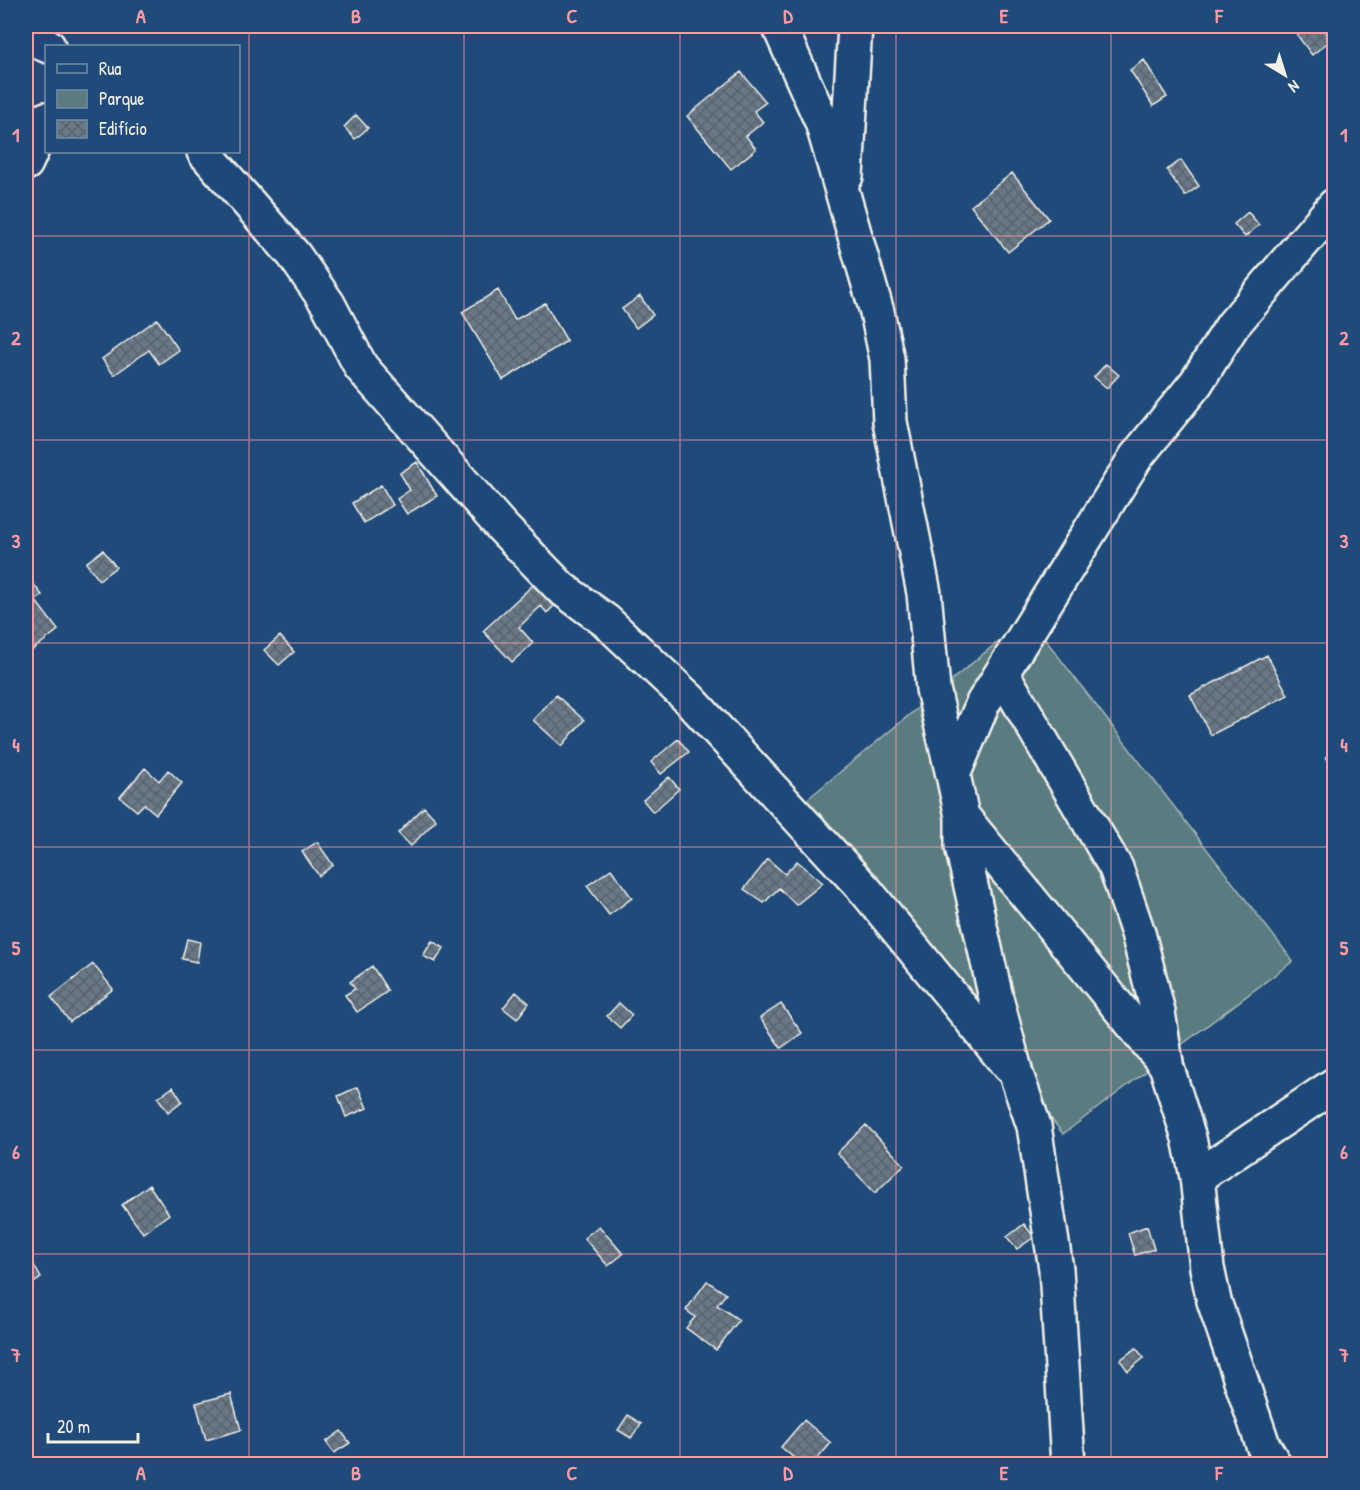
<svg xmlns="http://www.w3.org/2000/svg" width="1360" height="1490" viewBox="0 0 1360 1490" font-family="'Patrick Hand',sans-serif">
  <defs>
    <pattern id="building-cross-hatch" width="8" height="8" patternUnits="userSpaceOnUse" patternTransform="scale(1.5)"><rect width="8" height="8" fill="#677887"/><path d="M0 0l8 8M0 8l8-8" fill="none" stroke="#5a626a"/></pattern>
  </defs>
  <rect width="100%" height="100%" fill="#1f4a7a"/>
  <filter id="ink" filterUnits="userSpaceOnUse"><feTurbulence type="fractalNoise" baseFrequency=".0167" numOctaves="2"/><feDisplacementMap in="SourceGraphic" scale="12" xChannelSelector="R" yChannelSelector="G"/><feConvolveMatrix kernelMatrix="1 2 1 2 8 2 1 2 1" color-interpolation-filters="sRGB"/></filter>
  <g filter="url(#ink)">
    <path fill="#5a7b80" stroke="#a7b6b4" stroke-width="1.5" d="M 1028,617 L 1293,961 L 1063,1134 L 805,801 Z"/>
    <path fill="url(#building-cross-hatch)" stroke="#f4f1e8" stroke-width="1.5" d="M 1309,26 L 1321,26 L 1332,39 L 1312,55 L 1297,35 Z
      M 1144,60 L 1167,97 L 1153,106 L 1130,70 Z
      M 741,72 L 766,102 L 754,111 L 763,122 L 746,136 L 756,149 L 731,169 L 687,116 Z
      M 356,115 L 368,128 L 355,139 L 344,127 Z
      M 1181,160 L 1199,186 L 1185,196 L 1167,170 Z
      M 1012,173 L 1049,219 L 1008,252 L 971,206 Z
      M 1248,212 L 1259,225 L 1245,237 L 1234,224 Z
      M 498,290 L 515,320 L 545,303 L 567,341 L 503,380 L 462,312 Z
      M 640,296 L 653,315 L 636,328 L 622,309 Z
      M 157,319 L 179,350 L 159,364 L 149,350 L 114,375 L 102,359 Z
      M 1106,364 L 1119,375 L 1107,388 L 1094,377 Z
      M 417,462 L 437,496 L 407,514 L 397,499 L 410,490 L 400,473 Z
      M 381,485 L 393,505 L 364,523 L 352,503 Z
      M 103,550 L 116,567 L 99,580 L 86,563 Z
      M 27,576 L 42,595 L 35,600 L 58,630 L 26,655 Z
      M 533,585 L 541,593 L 547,587 L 559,601 L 547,613 L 541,606 L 519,627 L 533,643 L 512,662 L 483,631 Z
      M 280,636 L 294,652 L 279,665 L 264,650 Z
      M 1267,655 L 1288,695 L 1211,735 L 1190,695 Z
      M 556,695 L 584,720 L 562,746 L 533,720 Z
      M 678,739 L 689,752 L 661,774 L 651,762 Z
      M 1334,752 L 1334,770 L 1326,757 Z
      M 145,768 L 159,781 L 168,770 L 182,783 L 156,814 L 144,804 L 137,811 L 120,797 Z
      M 669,777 L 679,789 L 653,812 L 643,800 Z
      M 424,807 L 436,820 L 411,846 L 398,833 Z
      M 317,842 L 333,865 L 319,876 L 302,852 Z
      M 768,859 L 785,874 L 797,861 L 823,883 L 796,905 L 779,888 L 764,903 L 744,889 Z
      M 611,869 L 632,898 L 609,915 L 587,886 Z
      M 187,939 L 200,942 L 197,962 L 182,959 Z
      M 432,941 L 444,948 L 435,962 L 423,956 Z
      M 93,964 L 113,989 L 70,1022 L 51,997 Z
      M 372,966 L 388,991 L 357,1012 L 345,995 L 355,989 L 350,982 Z
      M 516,992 L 529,1003 L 517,1019 L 503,1008 Z
      M 619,1003 L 632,1015 L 620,1028 L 607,1016 Z
      M 781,1004 L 802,1033 L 781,1048 L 760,1018 Z
      M 173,1087 L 182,1101 L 168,1112 L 158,1098 Z
      M 358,1087 L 367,1108 L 346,1117 L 338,1096 Z
      M 866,1125 L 904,1165 L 875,1193 L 837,1153 Z
      M 149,1185 L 169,1214 L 143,1233 L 122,1205 Z
      M 1024,1224 L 1034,1237 L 1017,1249 L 1007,1237 Z
      M 599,1226 L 623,1254 L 608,1266 L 584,1238 Z
      M 1147,1226 L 1154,1249 L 1135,1255 L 1128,1233 Z
      M 26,1251 L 41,1278 L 26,1288 Z
      M 707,1281 L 726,1294 L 717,1305 L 739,1320 L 716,1350 L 686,1328 L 695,1317 L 686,1310 Z
      M 1136,1348 L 1144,1358 L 1128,1371 L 1120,1360 Z
      M 231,1394 L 241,1430 L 206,1440 L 196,1403 Z
      M 628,1415 L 641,1424 L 631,1438 L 618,1430 Z
      M 804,1420 L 831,1443 L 813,1464 L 801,1464 L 781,1447 Z
      M 341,1431 L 350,1443 L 334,1453 L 326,1442 Z"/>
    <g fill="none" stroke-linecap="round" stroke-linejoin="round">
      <defs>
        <path id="minor" d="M 779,26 L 822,122 L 877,312 L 887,359 L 890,422 L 924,593 L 933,689 L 953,775
          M 26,35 L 48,46
          M 204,152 L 294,255 L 328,304 L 361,367 L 502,527 L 561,588 L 606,621 L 689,699 L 866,891 L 1009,1066
          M 26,163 L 46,119
          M 846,176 L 855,26
          M 1002,673 L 1116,868 L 1138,933 L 1158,1012 L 1166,1063
          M 962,816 L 1166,1065 L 1189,1138 L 1197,1177 L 1207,1268 L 1214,1301 L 1263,1445 L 1274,1464
          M 1197,1177 L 1334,1085
          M 1068,1464 L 1056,1269 L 1034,1126 L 1016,1074 L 996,998 L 962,846 L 962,816 L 953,775 L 983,703 L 1136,457 L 1196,383 L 1232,326 L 1334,206"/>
      </defs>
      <use href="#minor" stroke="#f4f1e8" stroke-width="38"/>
      <use href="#minor" stroke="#1f4a7a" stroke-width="33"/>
    </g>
  </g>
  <path fill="none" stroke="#ff9aa2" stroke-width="1.5" stroke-opacity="0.55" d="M 249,26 L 249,1464M 464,26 L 464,1464M 680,26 L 680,1464M 896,26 L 896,1464M 1111,26 L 1111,1464M 26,236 L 1334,236M 26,440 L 1334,440M 26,643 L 1334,643M 26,847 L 1334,847M 26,1050 L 1334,1050M 26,1254 L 1334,1254"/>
  <rect width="1360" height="1490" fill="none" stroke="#1f4a7a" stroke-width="66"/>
  <rect x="45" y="45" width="195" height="108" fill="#1f4a7a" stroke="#748da6" stroke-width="1.5"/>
  <rect x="57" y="64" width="30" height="9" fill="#1f4a7a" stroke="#748da6" stroke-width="1.5"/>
  <text x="99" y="75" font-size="18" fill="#f4f1e8">Rua</text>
  <rect x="57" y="90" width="30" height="18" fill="#5a7b80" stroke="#748da6" stroke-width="1.5"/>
  <text x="99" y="105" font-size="18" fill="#f4f1e8">Parque</text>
  <rect x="57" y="120" width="30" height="18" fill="url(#building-cross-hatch)" stroke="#748da6" stroke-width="1.5"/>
  <text x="99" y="135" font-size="18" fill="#f4f1e8">Edifício</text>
  <g transform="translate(1285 75) rotate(142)" stroke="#1f4a7a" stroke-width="4.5" paint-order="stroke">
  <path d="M0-4.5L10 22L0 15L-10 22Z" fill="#f4f1e8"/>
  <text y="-9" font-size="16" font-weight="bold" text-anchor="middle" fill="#f4f1e8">N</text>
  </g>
  <path d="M48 1433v9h90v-9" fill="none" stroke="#f4f1e8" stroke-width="3"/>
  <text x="57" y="1433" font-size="18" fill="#f4f1e8" stroke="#1f4a7a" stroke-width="4.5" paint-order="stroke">20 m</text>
  <rect x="33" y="33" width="1294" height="1424" fill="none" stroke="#ff9aa2" stroke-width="2"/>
  <g font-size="20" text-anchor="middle" font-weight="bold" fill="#ff9aa2">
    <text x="141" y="23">A</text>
    <text x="356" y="23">B</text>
    <text x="572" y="23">C</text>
    <text x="788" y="23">D</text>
    <text x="1004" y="23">E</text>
    <text x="1219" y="23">F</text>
    <text x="16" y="142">1</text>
    <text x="1344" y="142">1</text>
    <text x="16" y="345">2</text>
    <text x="1344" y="345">2</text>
    <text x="16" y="548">3</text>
    <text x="1344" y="548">3</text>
    <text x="16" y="752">4</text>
    <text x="1344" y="752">4</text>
    <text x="16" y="955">5</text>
    <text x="1344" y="955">5</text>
    <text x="16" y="1159">6</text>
    <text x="1344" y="1159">6</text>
    <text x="16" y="1362">7</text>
    <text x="1344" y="1362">7</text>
    <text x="141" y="1480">A</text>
    <text x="356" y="1480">B</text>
    <text x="572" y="1480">C</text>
    <text x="788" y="1480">D</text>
    <text x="1004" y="1480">E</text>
    <text x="1219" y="1480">F</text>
  </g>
</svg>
